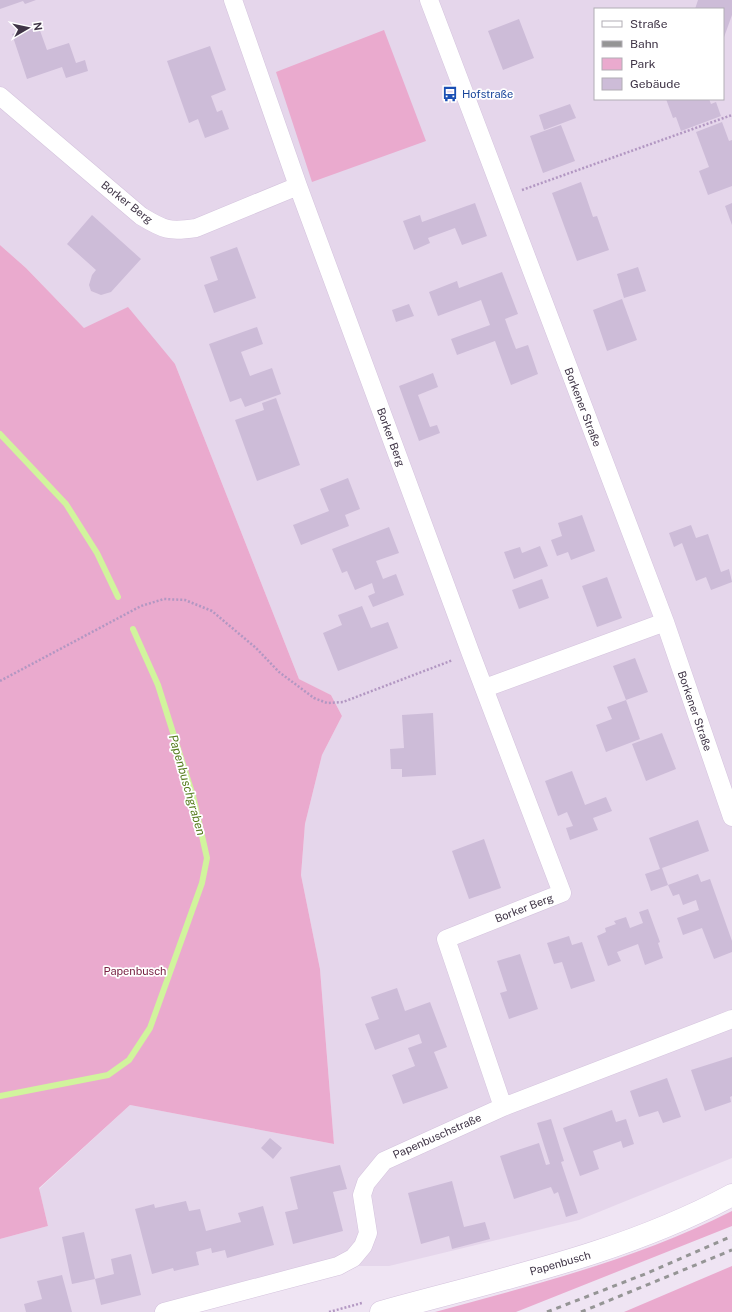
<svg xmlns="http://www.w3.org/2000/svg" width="732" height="1312" viewBox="0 0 732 1312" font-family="'Public Sans',sans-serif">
  <rect width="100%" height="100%" fill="#efe4f3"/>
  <path fill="#e5d6eb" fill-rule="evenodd" d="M 0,0 L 732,0 L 732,1158 L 579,1220 L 389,1266 L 338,1266 L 164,1312 L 0,1312 L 0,1239 L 48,1226 L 39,1189 L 130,1105 L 334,1144 L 320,969 L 301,875 L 305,824 L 322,755 L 342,716 L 331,695 L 299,679 L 175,364 L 84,328 L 26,268 L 0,245 ZM 595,9 L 723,9 L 723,99 L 595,99 Z"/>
  <path fill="#eaaace" d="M 384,30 L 426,141 L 312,182 L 276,72 Z
    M 0,245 L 26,268 L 84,328 L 128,307 L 175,364 L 299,679 L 331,695 L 342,716 L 322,755 L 305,824 L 301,875 L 320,969 L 334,1144 L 130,1105 L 39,1188 L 48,1226 L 0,1239 Z
    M 732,1211 L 732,1226 L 516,1312 L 435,1312 C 537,1284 637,1259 732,1211 Z
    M 732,1266 L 732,1312 L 624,1312 Z"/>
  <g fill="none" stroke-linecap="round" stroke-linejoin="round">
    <path stroke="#d1f49d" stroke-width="6" d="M 0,434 L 66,504 L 97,553 L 118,597
      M 0,1096 L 108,1075 L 129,1060 L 150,1028 L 202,883 L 207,858 L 193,796 L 158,685 L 133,629"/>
  </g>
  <path fill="#cdbcd8" d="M 0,0 L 36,0 L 25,4 L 23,1 L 0,9 Z
    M 698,0 L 732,0 L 732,15 L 723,40 L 723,9 L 695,9 Z
    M 519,19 L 534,58 L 503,70 L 488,31 Z
    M 38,25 L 47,50 L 69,43 L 76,63 L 85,60 L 88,71 L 66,78 L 62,67 L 27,79 L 12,34 Z
    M 210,46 L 226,90 L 211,96 L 217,112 L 222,110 L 229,129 L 205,138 L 198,119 L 189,123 L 167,61 Z
    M 666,99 L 709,99 L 711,104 L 716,102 L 721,116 L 681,131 L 676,117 L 673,118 Z
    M 570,104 L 576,118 L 544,130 L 539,115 Z
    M 722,122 L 729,141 L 732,140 L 732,186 L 708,195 L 699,171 L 709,167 L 696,132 Z
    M 561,125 L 575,161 L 543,173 L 530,136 Z
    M 581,182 L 593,217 L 597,216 L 609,250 L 577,261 L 552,193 Z
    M 475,203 L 487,236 L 462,245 L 455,228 L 428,238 L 430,243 L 414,250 L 403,221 L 420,215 L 422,222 Z
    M 732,203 L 732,225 L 725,206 Z
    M 92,215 L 141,259 L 111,292 L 101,295 L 91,291 L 89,285 L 92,275 L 96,270 L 67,244 Z
    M 237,247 L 256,298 L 214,313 L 204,285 L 218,280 L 210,257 Z
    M 638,267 L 646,291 L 624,298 L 617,274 Z
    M 502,272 L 518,314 L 505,319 L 511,336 L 516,349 L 528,345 L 538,374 L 511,385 L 495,341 L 457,355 L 451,339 L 490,325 L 481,300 L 438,316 L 429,292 L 457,281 L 459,288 Z
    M 622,299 L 637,340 L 607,351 L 593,310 Z
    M 409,304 L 414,316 L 396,322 L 392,310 Z
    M 257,327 L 263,344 L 241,352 L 250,376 L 272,368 L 281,394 L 245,407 L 241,398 L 230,402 L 209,344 Z
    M 433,373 L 438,387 L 418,395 L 430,427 L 437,425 L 440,433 L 419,441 L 399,386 Z
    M 276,398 L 300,465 L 257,481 L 235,420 L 264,410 L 262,403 Z
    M 348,478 L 360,509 L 345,515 L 349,526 L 301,545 L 293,525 L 329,511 L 320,489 Z
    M 582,515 L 595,551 L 571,560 L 568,552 L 557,556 L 551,540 L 562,536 L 558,523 Z
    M 691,525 L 696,538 L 708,534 L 721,572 L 729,569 L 732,582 L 711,590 L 706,577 L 696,581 L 682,543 L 674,547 L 669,533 Z
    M 389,527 L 399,553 L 376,561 L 383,579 L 396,574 L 404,595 L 373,607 L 368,596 L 375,593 L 372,583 L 355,590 L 347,571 L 342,573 L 332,549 Z
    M 540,546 L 548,566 L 514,579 L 504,552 L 520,547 L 522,553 Z
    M 607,577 L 622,618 L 597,627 L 582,586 Z
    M 542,579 L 549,598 L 519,609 L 512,590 Z
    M 362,606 L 371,628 L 388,622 L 398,648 L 338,671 L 323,633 L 342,625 L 338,615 Z
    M 635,658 L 648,692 L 626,700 L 613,666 Z
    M 626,700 L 640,739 L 606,752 L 596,725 L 612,719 L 607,707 Z
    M 433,713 L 436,775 L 402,777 L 402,769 L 391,769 L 390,749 L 404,748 L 402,715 Z
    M 662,733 L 676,769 L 646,781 L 632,744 Z
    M 572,771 L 585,805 L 606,797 L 612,811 L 593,818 L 598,830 L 570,840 L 566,828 L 573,826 L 567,812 L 558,816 L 545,781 Z
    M 698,820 L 709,851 L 662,868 L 668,885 L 698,874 L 701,882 L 710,879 L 732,941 L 732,952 L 714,959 L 702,928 L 683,935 L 677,918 L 699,910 L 696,900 L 683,905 L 679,894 L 673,896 L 668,885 L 651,891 L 645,874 L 660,869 L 649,838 Z
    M 484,839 L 501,888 L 469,899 L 452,851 Z
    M 648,909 L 660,942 L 658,943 L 663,958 L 645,965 L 638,944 L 617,952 L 621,961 L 608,966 L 597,936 L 606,932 L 605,928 L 616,924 L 614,921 L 626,917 L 630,928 L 643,923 L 639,912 Z
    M 569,936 L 572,945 L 582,942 L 595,981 L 571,989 L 562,962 L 554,964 L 547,943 Z
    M 520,954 L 538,1009 L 509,1019 L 500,993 L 507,991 L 497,961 Z
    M 397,988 L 405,1011 L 430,1002 L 447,1047 L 434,1052 L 448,1088 L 403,1104 L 392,1075 L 415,1066 L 408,1048 L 422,1043 L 419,1034 L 375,1050 L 365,1024 L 379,1019 L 371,997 Z
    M 732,1057 L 732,1096 L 730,1097 L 731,1102 L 705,1111 L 691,1070 Z
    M 667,1078 L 681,1117 L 663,1123 L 658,1111 L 639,1117 L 630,1091 Z
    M 612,1110 L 616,1122 L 626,1119 L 634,1144 L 623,1148 L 621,1141 L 593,1151 L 599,1169 L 580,1176 L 563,1128 Z
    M 551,1119 L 564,1161 L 561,1162 L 578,1213 L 566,1217 L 558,1192 L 554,1194 L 551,1187 L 514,1199 L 500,1156 L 539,1143 L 546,1165 L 550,1164 L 537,1123 Z
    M 270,1138 L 282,1148 L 273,1159 L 261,1148 Z
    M 340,1165 L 347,1189 L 333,1192 L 343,1231 L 293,1244 L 285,1212 L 298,1209 L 290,1177 Z
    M 452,1181 L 464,1227 L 485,1222 L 490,1239 L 452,1249 L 449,1236 L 421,1244 L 408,1193 Z
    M 186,1201 L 189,1211 L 200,1209 L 206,1231 L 241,1222 L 238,1213 L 263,1206 L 274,1245 L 227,1258 L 225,1250 L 212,1253 L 211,1248 L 196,1252 L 199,1265 L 174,1271 L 173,1268 L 152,1274 L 135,1209 L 154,1204 L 155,1208 Z
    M 84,1232 L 95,1279 L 114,1274 L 111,1259 L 131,1254 L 141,1295 L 101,1305 L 95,1279 L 72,1284 L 62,1237 Z
    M 62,1275 L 72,1312 L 26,1312 L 24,1304 L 42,1299 L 37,1281 Z"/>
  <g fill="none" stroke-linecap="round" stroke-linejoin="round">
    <defs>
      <path id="minor" d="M 233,0 L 298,186 L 471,654 L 562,893 L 446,939 L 503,1107
        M 429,0 L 665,622 L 732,817
        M 0,96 L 141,216 C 164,230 169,232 196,228 L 298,186
        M 485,688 L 665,622
        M 164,1312 L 338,1266 L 353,1258 L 363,1246 L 368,1233 L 362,1195 L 366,1183 L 384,1161 L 503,1107 L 732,1019"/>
      <path id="tertiary" d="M 381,1312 C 500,1279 623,1254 732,1195"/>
    </defs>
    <use href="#minor" stroke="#d4c3dd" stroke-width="19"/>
    <use href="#tertiary" stroke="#d4c3dd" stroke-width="23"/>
    <path stroke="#b297c2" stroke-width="2.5" stroke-dasharray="2 2" stroke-linecap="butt" d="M 522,190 L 732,115
      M 0,681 L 141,606 L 164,599 L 185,600 L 212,611 L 256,648 L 279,672 L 314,698 L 327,703 L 343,702 L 453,660
      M 329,1312 L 362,1303"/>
    <use href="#minor" stroke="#fff" stroke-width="18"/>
    <use href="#tertiary" stroke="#fff" stroke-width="22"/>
    <path stroke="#959595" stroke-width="3" stroke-dasharray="5 5" stroke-linecap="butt" d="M 547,1312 L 645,1274 L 732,1236
      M 581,1312 L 732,1250"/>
  </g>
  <defs>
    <symbol id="bus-bare" viewBox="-9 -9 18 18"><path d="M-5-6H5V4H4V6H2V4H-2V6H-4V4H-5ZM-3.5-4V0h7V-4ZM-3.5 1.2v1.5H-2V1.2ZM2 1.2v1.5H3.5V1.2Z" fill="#1a4fb4" stroke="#fff" stroke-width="2.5" paint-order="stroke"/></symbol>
  </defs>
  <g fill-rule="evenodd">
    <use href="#bus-bare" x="439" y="83" width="22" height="22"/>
  </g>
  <g text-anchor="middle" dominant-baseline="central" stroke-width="3.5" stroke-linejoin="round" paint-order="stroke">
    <g font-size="11" fill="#164399" stroke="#fff" text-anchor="start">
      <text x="462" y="94">Hofstraße</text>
    </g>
    <g font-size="11" fill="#3f3446" stroke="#fff">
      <text transform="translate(127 202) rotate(38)">Borker Berg</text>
      <text transform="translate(583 407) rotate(69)">Borkener Straße</text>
      <text transform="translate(391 437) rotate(70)">Borker Berg</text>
      <text transform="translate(695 711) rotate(71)">Borkener Straße</text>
      <text transform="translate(524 908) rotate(-21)">Borker Berg</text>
      <text transform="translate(437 1136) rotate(-24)">Papenbuschstraße</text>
      <text transform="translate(560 1263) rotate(-16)">Papenbusch</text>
    </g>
    <g font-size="11" fill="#7a2445" stroke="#fff">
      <text x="135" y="971">Papenbusch</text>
    </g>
    <g font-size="12" font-style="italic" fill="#567d1f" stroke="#fff">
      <text transform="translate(187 785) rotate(74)">Papenbuschgraben</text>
    </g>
  </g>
  <rect x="594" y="8" width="130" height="92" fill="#ffffff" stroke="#b2aeb5"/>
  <rect x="602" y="21" width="20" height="6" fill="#ffffff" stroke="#b2aeb5"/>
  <text x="630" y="28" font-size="12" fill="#3f3446">Straße</text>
  <rect x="602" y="41" width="20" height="6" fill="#959595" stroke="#b2aeb5"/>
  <text x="630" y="48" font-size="12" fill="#3f3446">Bahn</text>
  <rect x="602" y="58" width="20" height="12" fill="#eaaace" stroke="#b2aeb5"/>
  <text x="630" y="68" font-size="12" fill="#3f3446">Park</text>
  <rect x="602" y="78" width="20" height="12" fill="#cdbcd8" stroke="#b2aeb5"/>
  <text x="630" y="88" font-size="12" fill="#3f3446">Gebäude</text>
  <g transform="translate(28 28) rotate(81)" stroke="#ffffff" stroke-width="3" paint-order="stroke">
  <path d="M0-3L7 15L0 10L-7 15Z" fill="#3f3446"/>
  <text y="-6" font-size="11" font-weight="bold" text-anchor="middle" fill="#3f3446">N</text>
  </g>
</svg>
